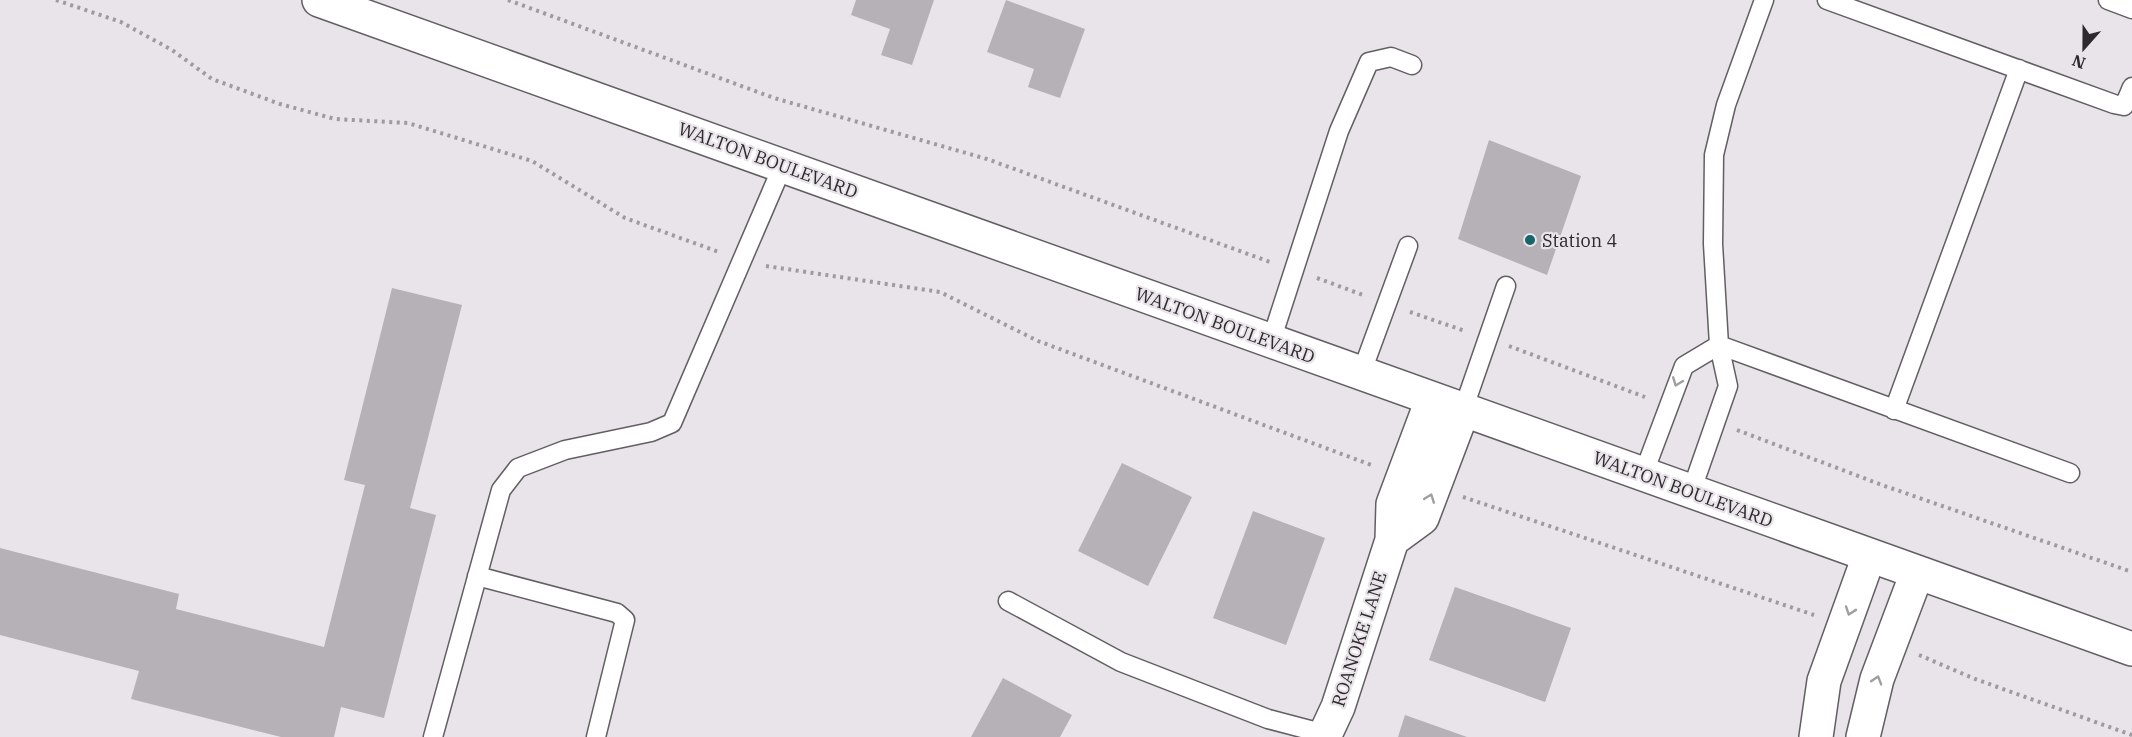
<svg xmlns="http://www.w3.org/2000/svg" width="2132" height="737" viewBox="0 0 2132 737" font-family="'IBM Plex Serif',serif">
  <rect width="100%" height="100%" fill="#e9e4e9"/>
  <path fill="#b6b1b6" d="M 856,0 L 934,0 L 912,65 L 881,55 L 890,29 L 851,15 Z
    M 1006,0 L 1085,29 L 1060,98 L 1028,87 L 1034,69 L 987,52 Z
    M 1489,140 L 1581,176 L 1547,275 L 1458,239 Z
    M 392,288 L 462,305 L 410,508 L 436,515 L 384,718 L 341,707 L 334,737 L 281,737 L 131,699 L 139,671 L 0,635 L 0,548 L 179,594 L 176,609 L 324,647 L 365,485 L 344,480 Z
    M 1122,463 L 1192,497 L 1148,586 L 1078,551 Z
    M 1253,511 L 1325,538 L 1286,645 L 1213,618 Z
    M 1455,587 L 1571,628 L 1545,702 L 1429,660 Z
    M 1003,678 L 1072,715 L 1060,737 L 971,737 Z
    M 1405,715 L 1467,737 L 1398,737 Z"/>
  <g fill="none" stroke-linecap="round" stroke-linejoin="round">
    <defs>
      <path id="service" d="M 1827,0 L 2114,104 L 2124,106 L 2132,87
        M 2108,0 L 2132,9
        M 1271,341 L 1339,131 L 1369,62 L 1391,57 L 1412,65
        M 1719,345 L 2070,473
        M 1361,374 L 1408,246
        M 1463,410 L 1506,286
        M 1894,410 L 2019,69
        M 1643,475 L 1684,366 L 1719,345
        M 1691,492 L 1728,386 L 1719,345 L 1713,244 L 1714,155 L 1726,105 L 1764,0
        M 477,576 L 617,613 L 625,620 L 596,737
        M 1008,601 L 1121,662 L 1268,719 L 1325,734
        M 433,737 L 501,490 L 518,468 L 565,450 L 651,432 L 672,423 L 783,165"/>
      <path id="minor" d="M 1392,540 L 1422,518 L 1463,410
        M 1324,737 L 1338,707 L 1392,540 L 1393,504 L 1432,400
        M 1816,737 L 1824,681 L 1869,556
        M 1863,737 L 1877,679 L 1917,573"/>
      <path id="secondary" d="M 319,0 L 2132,649"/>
    </defs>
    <use href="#service" stroke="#635e63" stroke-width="21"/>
    <use href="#minor" stroke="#635e63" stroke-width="36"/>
    <use href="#secondary" stroke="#635e63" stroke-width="36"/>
    <path stroke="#9e9a9e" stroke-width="4" stroke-dasharray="3 4.5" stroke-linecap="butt" d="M 56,0 L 121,22 L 172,50 L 212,79 L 280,104 L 335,119 L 408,123 L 532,161 L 625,218 L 719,252
      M 508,0 L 774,98 L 987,159 L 1270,262
      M 766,266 L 940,292 L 1038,341 L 1374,466
      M 1317,278 L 1363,295
      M 1410,312 L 1465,331
      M 1509,346 L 1645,397
      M 1737,430 L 1882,485 L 2132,572
      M 1463,497 L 1814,615
      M 1919,655 L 1975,679 L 2132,735"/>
    <use href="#service" stroke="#fff" stroke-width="18"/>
    <use href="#minor" stroke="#fff" stroke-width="33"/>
    <use href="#secondary" stroke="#fff" stroke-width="33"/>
  </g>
  <defs><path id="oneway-chevron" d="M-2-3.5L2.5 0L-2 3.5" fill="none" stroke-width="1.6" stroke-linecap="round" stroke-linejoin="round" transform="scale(1.5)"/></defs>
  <g stroke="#a09fa0">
    <use href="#oneway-chevron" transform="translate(1677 382) rotate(111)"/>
    <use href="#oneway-chevron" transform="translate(1430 498) rotate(-69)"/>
    <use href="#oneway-chevron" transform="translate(1850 611) rotate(109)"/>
    <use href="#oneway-chevron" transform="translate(1877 680) rotate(-73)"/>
  </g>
  <circle fill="#176569" stroke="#e9e4e9" stroke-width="2" cx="1530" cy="240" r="6"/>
  <g text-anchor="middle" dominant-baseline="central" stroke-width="4.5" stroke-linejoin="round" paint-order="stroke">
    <g font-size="18" fill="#2c2a2c" stroke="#e9e4e9">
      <text transform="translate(768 160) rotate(20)">WALTON BOULEVARD</text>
      <text transform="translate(1225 325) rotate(20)">WALTON BOULEVARD</text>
      <text transform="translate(1683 489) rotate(20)">WALTON BOULEVARD</text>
      <text transform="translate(1359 639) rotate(-72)">ROANOKE LANE</text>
    </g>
    <g font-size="18" fill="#2c2a2c" stroke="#e9e4e9" text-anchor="start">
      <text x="1542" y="240">Station 4</text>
    </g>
  </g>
  <g transform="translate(2084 48) rotate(201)" stroke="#e9e4e9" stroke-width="4.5" paint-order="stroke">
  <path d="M0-4.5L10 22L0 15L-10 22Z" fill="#2c2a2c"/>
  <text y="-9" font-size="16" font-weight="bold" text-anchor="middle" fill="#2c2a2c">N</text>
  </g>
</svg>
